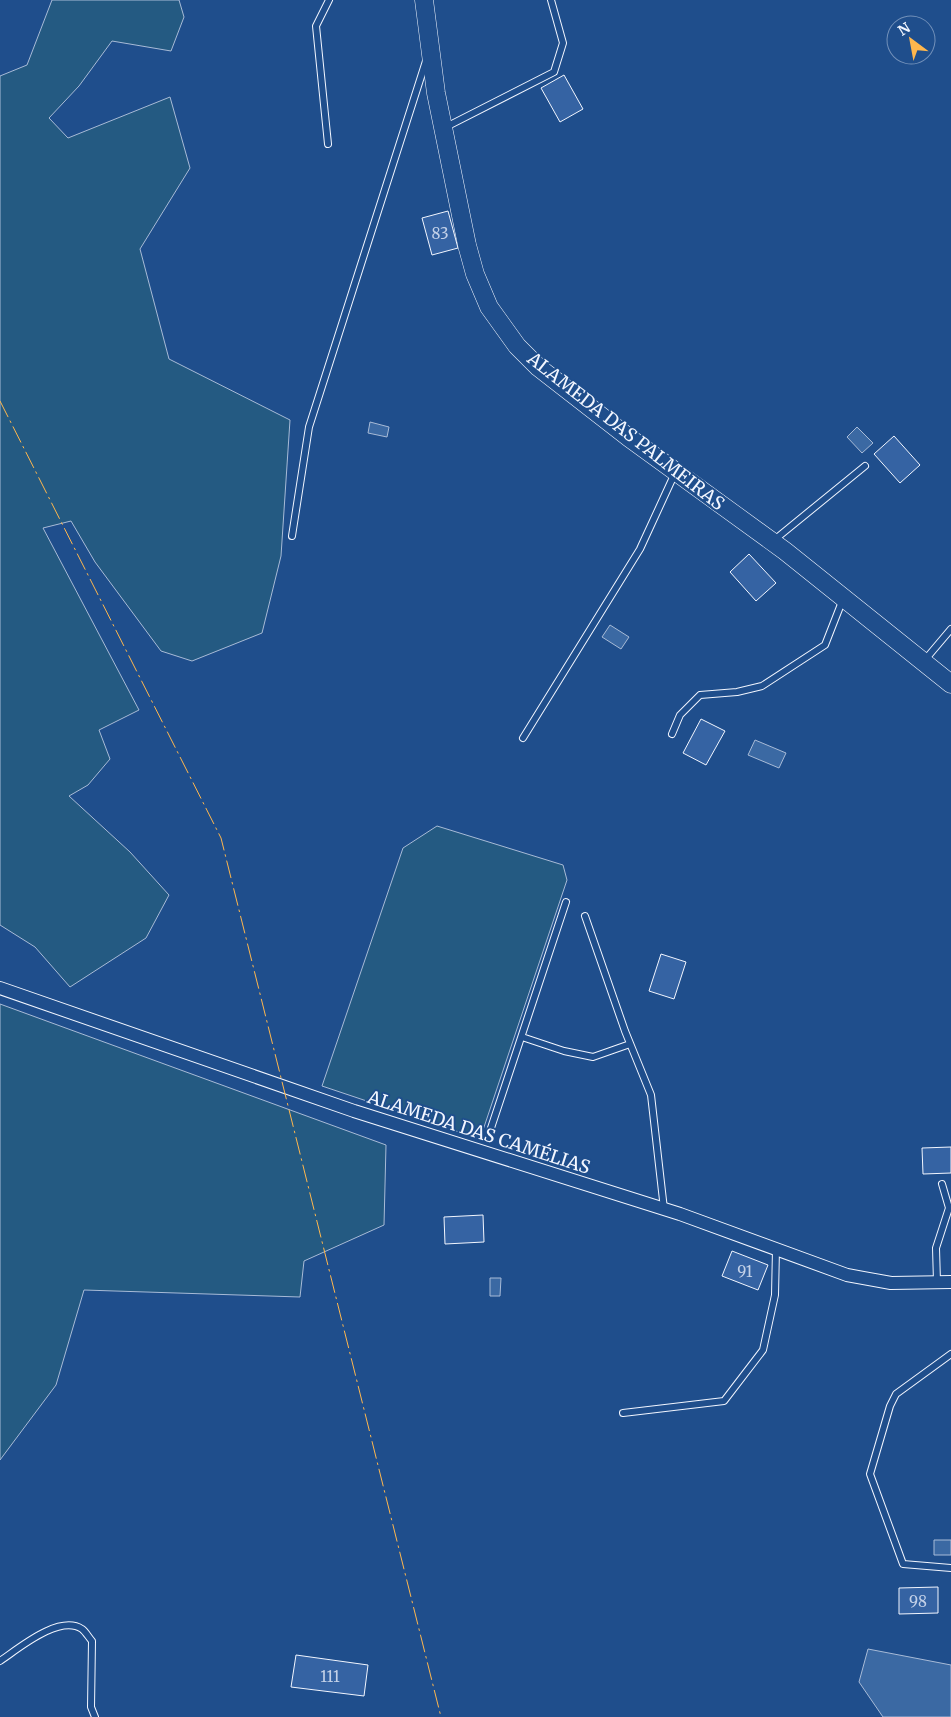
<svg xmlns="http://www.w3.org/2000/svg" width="951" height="1717" viewBox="0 0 951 1717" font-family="Merriweather,serif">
  <rect width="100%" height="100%" fill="#1f4e8c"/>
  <path fill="#245a82" stroke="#a8bbd7" d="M 52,0 L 179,0 L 184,17 L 171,51 L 112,41 L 79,86 L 49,118 L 68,138 L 170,97 L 190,168 L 140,249 L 169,359 L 290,420 L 281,556 L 262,633 L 192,661 L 161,651 L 95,562 L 71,521 L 43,528 L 139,710 L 99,730 L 110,759 L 88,785 L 69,796 L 130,852 L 169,895 L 146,938 L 70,987 L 35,947 L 0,925 L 0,76 L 27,65 Z
    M 437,826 L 563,865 L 567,880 L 480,1139 L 322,1086 L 403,848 Z
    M 0,1004 L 386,1145 L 384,1225 L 304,1261 L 300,1297 L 84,1290 L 56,1385 L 0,1460 Z"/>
  <path fill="#3b69a3" stroke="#a8bbd7" d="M 370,422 L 389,427 L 387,437 L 368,433 Z
    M 857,427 L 873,443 L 862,453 L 847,437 Z
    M 610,625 L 629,637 L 621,649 L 602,637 Z
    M 755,740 L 786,753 L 779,768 L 748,755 Z
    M 490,1278 L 501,1278 L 500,1296 L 490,1296 Z
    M 934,1540 L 951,1540 L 951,1555 L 934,1555 Z
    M 868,1649 L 951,1665 L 951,1717 L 883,1717 L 859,1682 Z"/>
  <path fill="#3563a3" stroke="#f2f6ff" d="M 564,75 L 583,109 L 560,122 L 541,88 Z
    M 448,211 L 458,248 L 432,255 L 422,218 Z
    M 894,436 L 920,465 L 900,483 L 874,454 Z
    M 749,554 L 776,583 L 756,601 L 730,572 Z
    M 701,719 L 725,731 L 706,765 L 683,753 Z
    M 661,954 L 686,962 L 674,999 L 649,991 Z
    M 951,1147 L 951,1173 L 923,1174 L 922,1148 Z
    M 483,1215 L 484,1242 L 445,1244 L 444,1217 Z
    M 732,1251 L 768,1265 L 758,1290 L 722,1276 Z
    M 938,1587 L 938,1613 L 899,1614 L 899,1588 Z
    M 296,1655 L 368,1665 L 364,1696 L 291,1687 Z"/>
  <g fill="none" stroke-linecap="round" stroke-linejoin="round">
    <defs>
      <path id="lane" d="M 444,128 L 554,72 L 563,43 L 551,0
        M 328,144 L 316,26 L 329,0
        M 292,536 L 309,427 L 426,61
        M 773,541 L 865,466
        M 924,661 L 951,629
        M 672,734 L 680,715 L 700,695 L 737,692 L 762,686 L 825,645 L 843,599
        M 523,738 L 640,549 L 675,473
        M 585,916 L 625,1031 L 651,1095 L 664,1209
        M 522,1037 L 564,1051 L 593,1057 L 630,1044
        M 490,1131 L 566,902
        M 937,1282 L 936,1248 L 949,1208 L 942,1184
        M 951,1354 L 896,1394 L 890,1406 L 870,1474 L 903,1564 L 951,1568
        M 623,1413 L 724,1401 L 763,1350 L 775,1295 L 776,1249
        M 0,1661 C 18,1649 59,1614 82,1629 C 86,1632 89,1638 92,1641 L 91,1707 L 95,1717"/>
      <path id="street" d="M 0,988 L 354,1111 L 680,1214 L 847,1275 L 891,1283 L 951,1282"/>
      <path id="secondary" d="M 424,0 L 436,93 L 467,245 L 475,274 L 489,307 L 517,346 L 538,367 L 628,437 L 785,551 L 951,684"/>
    </defs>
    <use href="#lane" stroke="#f2f6ff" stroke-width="8"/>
    <use href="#street" stroke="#f2f6ff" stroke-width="14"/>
    <use href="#secondary" stroke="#f2f6ff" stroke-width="19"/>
    <use href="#lane" stroke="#1f4e8c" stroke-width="6"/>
    <use href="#street" stroke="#1f4e8c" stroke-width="12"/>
    <use href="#secondary" stroke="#1f4e8c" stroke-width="18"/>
    <path stroke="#ffb74d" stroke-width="1" stroke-dasharray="18 4 2.5 4" stroke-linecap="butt" d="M 0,401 L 221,838 L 441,1717"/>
  </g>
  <g text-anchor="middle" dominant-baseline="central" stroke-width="4" stroke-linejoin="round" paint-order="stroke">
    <g font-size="15" fill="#c3d1e8">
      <text x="440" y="233">83</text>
      <text x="745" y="1271">91</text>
      <text x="918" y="1601">98</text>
      <text x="330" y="1676">111</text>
    </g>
    <g font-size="18" fill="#f2f6ff" stroke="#1f4e8c">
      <text transform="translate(626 431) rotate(38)">ALAMEDA DAS PALMEIRAS</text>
      <text transform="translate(479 1132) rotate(18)">ALAMEDA DAS CAMÉLIAS</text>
    </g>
  </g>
  <g transform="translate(911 40) rotate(328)"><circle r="24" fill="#1f4e8c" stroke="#7391ba"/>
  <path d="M0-4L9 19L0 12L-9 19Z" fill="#ffb74d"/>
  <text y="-8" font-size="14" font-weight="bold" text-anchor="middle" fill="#f2f6ff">N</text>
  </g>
</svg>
